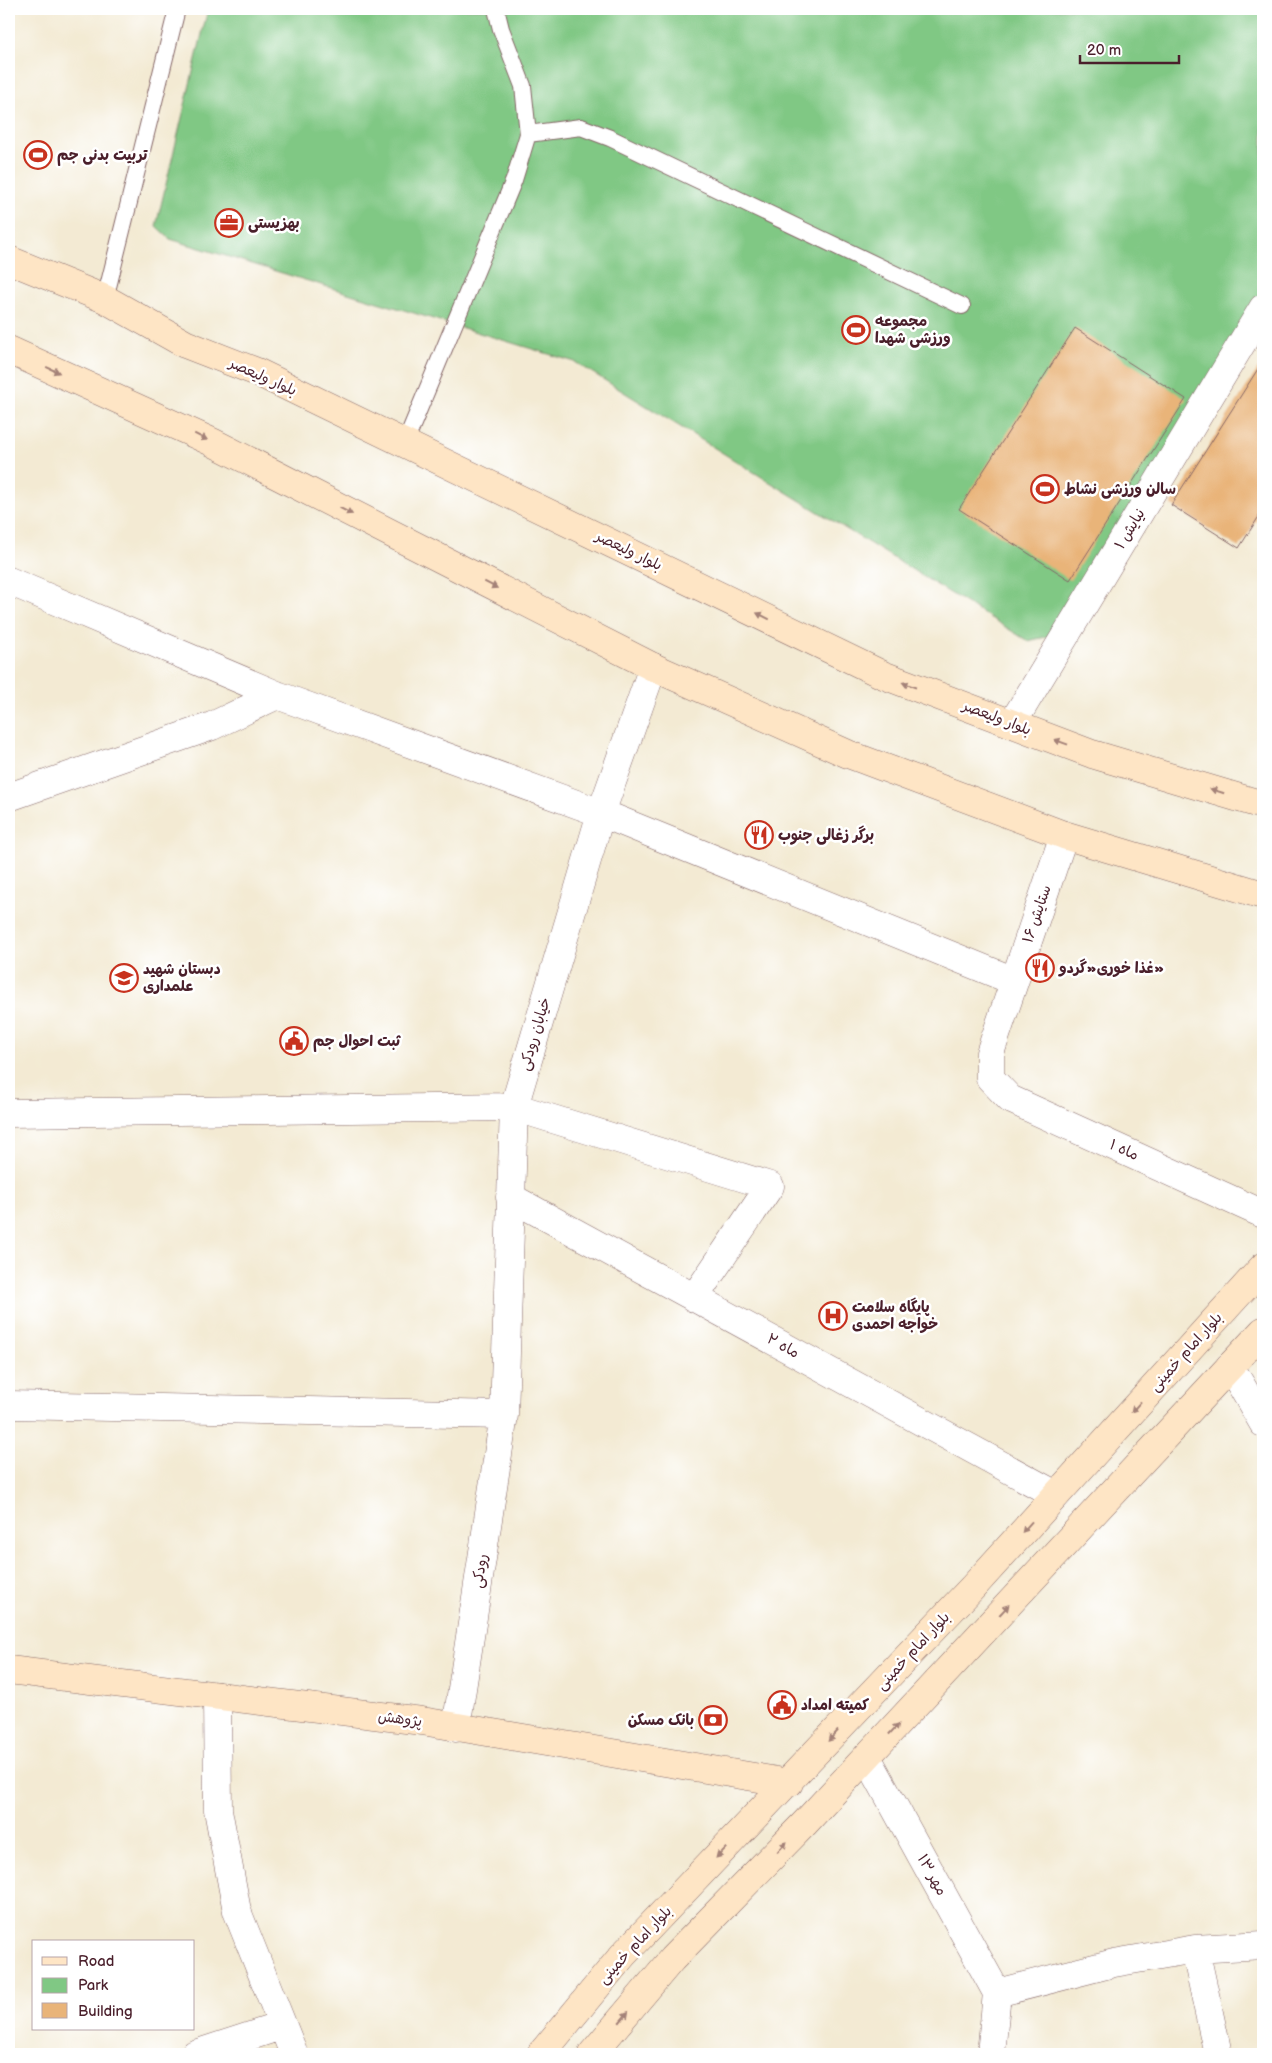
<svg xmlns="http://www.w3.org/2000/svg" width="1272" height="2063" viewBox="0 0 1272 2063" font-family="'Balsamiq Sans','Playpen Sans Arabic',sans-serif">
  <rect width="100%" height="100%" fill="#fff"/>
  <filter id="ink" filterUnits="userSpaceOnUse"><feTurbulence type="fractalNoise" baseFrequency=".02" numOctaves="2"/><feDisplacementMap in="SourceGraphic" scale="10" xChannelSelector="R" yChannelSelector="G"/><feConvolveMatrix kernelMatrix="1 2 1 2 8 2 1 2 1" color-interpolation-filters="sRGB"/></filter>
  <filter id="wash" filterUnits="userSpaceOnUse"><feTurbulence type="fractalNoise" baseFrequency=".0096" numOctaves="4" result="noise"/><feDisplacementMap in="SourceGraphic" scale="20" xChannelSelector="R" yChannelSelector="G"/><feGaussianBlur stdDeviation="1.12" result="paint"/><feColorMatrix in="noise" values="0 0 0 0 0 0 0 0 0 0 0 0 0 0 0 0 0 1.4 0 .05"/><feComposite in="paint" operator="in"/></filter>
  <g filter="url(#wash)">
    <rect width="100%" height="100%" fill="#f3ead3"/>
    <path fill="#80c884" stroke="#657458" d="M 208,9 L 1263,9 L 1263,298 L 1050,636 L 1028,641 L 575,362 L 170,239 L 156,226 Z"/>
    <g id="blocks">
      <path fill="#e9b479" d="M 1075,328 L 1186,399 L 1070,580 L 959,509 Z
        M 1263,361 L 1263,510 L 1239,548 L 1171,505 Z"/>
    </g>
  </g>
  <g filter="url(#ink)">
    <use href="#blocks" fill-opacity="0" stroke="#856666" stroke-width="1"/>
    <g fill="none" stroke-linecap="round" stroke-linejoin="round">
      <defs>
        <path id="lane" d="M 528,134 L 581,127 L 610,138 L 962,306
          M 105,299 L 177,9
          M 405,443 L 514,180 L 528,134 L 523,86 L 501,29 L 496,9"/>
        <path id="street" d="M 9,581 L 277,695 L 601,813 L 1014,981
          M 1012,724 L 1263,308
          M 9,797 L 212,726 L 277,695
          M 1064,835 L 990,1053 L 990,1078 L 1010,1099 L 1263,1214
          M 9,1113 L 514,1107 L 770,1186 L 694,1298
          M 510,1197 L 1056,1495
          M 1230,1366 L 1263,1423
          M 9,1405 L 504,1415
          M 217,1696 L 218,1810 L 237,1911 L 294,2054
          M 456,1728 L 504,1415 L 514,1107 L 601,813 L 653,667
          M 867,1757 L 997,1993
          M 1195,1949 L 1218,2054
          M 997,1993 L 1114,1963 L 1195,1949 L 1263,1945
          M 195,2054 L 281,2026
          M 991,2054 L 997,1993"/>
        <path id="secondary" d="M 9,260 L 105,299 L 185,344 L 257,372 L 883,675 L 1092,754 L 1263,805
          M 9,350 L 212,442 L 653,667 L 848,754 L 1064,835 L 1263,895
          M 9,1670 L 422,1721 L 789,1783
          M 541,2054 L 623,1955 L 973,1587 L 1263,1267
          M 592,2054 L 672,1959 L 805,1823 L 1263,1331"/>
      </defs>
      <use href="#lane" stroke="#856666" stroke-width="18"/>
      <use href="#street" stroke="#856666" stroke-width="29"/>
      <use href="#secondary" stroke="#856666" stroke-width="29"/>
      <use href="#lane" stroke="#fff" stroke-width="16"/>
      <use href="#street" stroke="#fff" stroke-width="28"/>
      <use href="#secondary" stroke="#fee5c5" stroke-width="28"/>
    </g>
    <defs><path id="oneway-solid" d="M-6-.8H1V-3.2L6.5 0L1 3.2V.8H-6Z" transform="scale(1.25)"/></defs>
    <g fill="#a48278">
      <use href="#oneway-solid" transform="translate(53 370) rotate(24)"/>
      <use href="#oneway-solid" transform="translate(201 437) rotate(26)"/>
      <use href="#oneway-solid" transform="translate(346 511) rotate(27)"/>
      <use href="#oneway-solid" transform="translate(491 585) rotate(27)"/>
      <use href="#oneway-solid" transform="translate(763 616) rotate(-154)"/>
      <use href="#oneway-solid" transform="translate(909 685) rotate(-159)"/>
      <use href="#oneway-solid" transform="translate(1061 742) rotate(-160)"/>
      <use href="#oneway-solid" transform="translate(1217 791) rotate(-163)"/>
      <use href="#oneway-solid" transform="translate(1136 1407) rotate(132)"/>
      <use href="#oneway-solid" transform="translate(1027 1527) rotate(132)"/>
      <use href="#oneway-solid" transform="translate(1004 1610) rotate(-47)"/>
      <use href="#oneway-solid" transform="translate(894 1729) rotate(-47)"/>
      <use href="#oneway-solid" transform="translate(833 1736) rotate(133)"/>
      <use href="#oneway-solid" transform="translate(782 1847) rotate(-46)"/>
      <use href="#oneway-solid" transform="translate(721 1853) rotate(134)"/>
      <use href="#oneway-solid" transform="translate(624 2017) rotate(-50)"/>
    </g>
  </g>
  <defs>
    <symbol id="stadium-ring" viewBox="-11 -11 22 22"><circle r="9.5" fill="#fff" stroke="#c8321e" stroke-width="1.5"/><path d="M0-5a6.5 5 0 1 0 0 10a6.5 5 0 1 0 0-10ZM-3.5-1.8h7v3.6h-7Z" fill="#c8321e"/></symbol>
    <symbol id="office-ring" viewBox="-11 -11 22 22"><circle r="9.5" fill="#fff" stroke="#c8321e" stroke-width="1.5"/><path d="M-6-3h4V-5.5h4V-3h4V5H-6ZM-1-4.5V-3h2v-1.5ZM-6 0V1H6V0Z" fill="#c8321e"/></symbol>
    <symbol id="restaurant-ring" viewBox="-11 -11 22 22"><circle r="9.5" fill="#fff" stroke="#c8321e" stroke-width="1.5"/><path d="M-5-6h1v4h1v-4h1v4h1v-4h1v5L-1.5 .5V6h-2V.5L-5-1ZM5-6V6H3V1.5H1.5Q1.5-4 5-6Z" fill="#c8321e"/></symbol>
    <symbol id="school-ring" viewBox="-11 -11 22 22"><circle r="9.5" fill="#fff" stroke="#c8321e" stroke-width="1.5"/><path d="M0-5L7-2L0 1L-7-2ZM-4 1L0 2.5L4 1V4Q0 6-4 4Z" fill="#c8321e"/></symbol>
    <symbol id="civic-ring" viewBox="-11 -11 22 22"><circle r="9.5" fill="#fff" stroke="#c8321e" stroke-width="1.5"/><path d="M-.6-6.5H3V-4.5H.6V-3L4-1V1h2V6H-6V1h2V-1L-.6-3ZM-1.2 2.5V6h2.4V2.5Z" fill="#c8321e"/></symbol>
    <symbol id="hospital-ring" viewBox="-11 -11 22 22"><circle r="9.5" fill="#fff" stroke="#c8321e" stroke-width="1.5"/><path d="M-5-5h3v3.5h4V-5h3V5h-3V1.5h-4V5h-3Z" fill="#c8321e"/></symbol>
    <symbol id="bank-ring" viewBox="-11 -11 22 22"><circle r="9.5" fill="#fff" stroke="#c8321e" stroke-width="1.5"/><path d="M-6-4H6V4H-6ZM0-2.3a2.3 2.3 0 1 0 0 4.6a2.3 2.3 0 1 0 0-4.6Z" fill="#c8321e"/></symbol>
  </defs>
  <g fill-rule="evenodd">
    <use href="#stadium-ring" x="22" y="139" width="32" height="32"/>
    <use href="#office-ring" x="213" y="207" width="32" height="32"/>
    <use href="#stadium-ring" x="840" y="314" width="32" height="32"/>
    <use href="#stadium-ring" x="1029" y="473" width="32" height="32"/>
    <use href="#restaurant-ring" x="743" y="819" width="32" height="32"/>
    <use href="#restaurant-ring" x="1024" y="952" width="32" height="32"/>
    <use href="#school-ring" x="108" y="962" width="32" height="32"/>
    <use href="#civic-ring" x="278" y="1025" width="32" height="32"/>
    <use href="#hospital-ring" x="817" y="1300" width="32" height="32"/>
    <use href="#civic-ring" x="766" y="1689" width="32" height="32"/>
    <use href="#bank-ring" x="697" y="1704" width="32" height="32"/>
  </g>
  <g text-anchor="middle" dominant-baseline="central" stroke-width="5" stroke-linejoin="round" paint-order="stroke">
    <g font-size="15" font-weight="bold" fill="#4a1f2b" stroke="#fff" text-anchor="start">
      <text x="57" y="155">تربیت بدنی جم</text>
      <text x="248" y="223">بهزیستی</text>
      <text x="875" y="321">مجموعه<tspan x="875" dy="17">ورزشی شهدا</tspan></text>
      <text x="1064" y="489">سالن ورزشی نشاط</text>
      <text x="778" y="835">برگر زغالی جنوب</text>
      <text x="1059" y="968">غذا خوری«گردو»</text>
      <text x="143" y="969">دبستان شهید<tspan x="143" dy="17">علمداری</tspan></text>
      <text x="313" y="1041">ثبت احوال جم</text>
      <text x="852" y="1307">پایگاه سلامت<tspan x="852" dy="17">خواجه احمدی</tspan></text>
      <text x="801" y="1705">کمیته امداد</text>
      <text x="694" y="1720" text-anchor="end">بانک مسکن</text>
    </g>
    <g font-size="15" fill="#4a1f2b" stroke="#fff">
      <text transform="translate(263 377) rotate(24)">بلوار ولیعصر</text>
      <text transform="translate(1130 529) rotate(-59)">نیایش ۱</text>
      <text transform="translate(629 551) rotate(26)">بلوار ولیعصر</text>
      <text transform="translate(997 718) rotate(21)">بلوار ولیعصر</text>
      <text transform="translate(1037 914) rotate(-71)">ستایش ۱۶</text>
      <text transform="translate(535 1034) rotate(-73)">خیابان رودکی</text>
      <text transform="translate(1124 1150) rotate(24)">ماه ۱</text>
      <text transform="translate(783 1346) rotate(29)">ماه ۲</text>
      <text transform="translate(1186 1352) rotate(-48)">بلوار امام خمینی</text>
      <text transform="translate(480 1571) rotate(-81)">رودکی</text>
      <text transform="translate(913 1651) rotate(-47)">بلوار امام خمینی</text>
      <text transform="translate(400 1719) rotate(7)">پژوهش</text>
      <text transform="translate(932 1875) rotate(61)">مهر ۱۳</text>
      <text transform="translate(635 1945) rotate(-47)">بلوار امام خمینی</text>
    </g>
  </g>
  <rect width="1272" height="2063" fill="none" stroke="#fff" stroke-width="30"/>
  <rect x="32" y="1940" width="162" height="90" fill="#ffffff" stroke="#b7a5aa"/>
  <rect x="42" y="1957" width="25" height="8" fill="#fee5c5" stroke="#b7a5aa"/>
  <text x="78" y="1966" font-size="15" fill="#4a1f2b">Road</text>
  <rect x="42" y="1978" width="25" height="15" fill="#80c884" stroke="#b7a5aa"/>
  <text x="78" y="1990" font-size="15" fill="#4a1f2b">Park</text>
  <rect x="42" y="2003" width="25" height="15" fill="#e9b479" stroke="#b7a5aa"/>
  <text x="78" y="2016" font-size="15" fill="#4a1f2b">Building</text>
  <path d="M1080 55v8h99v-8" fill="none" stroke="#4a1f2b" stroke-width="2.5"/>
  <text x="1087" y="55" font-size="15" fill="#4a1f2b" stroke="#ffffff" stroke-width="4" paint-order="stroke">20 m</text>
</svg>
